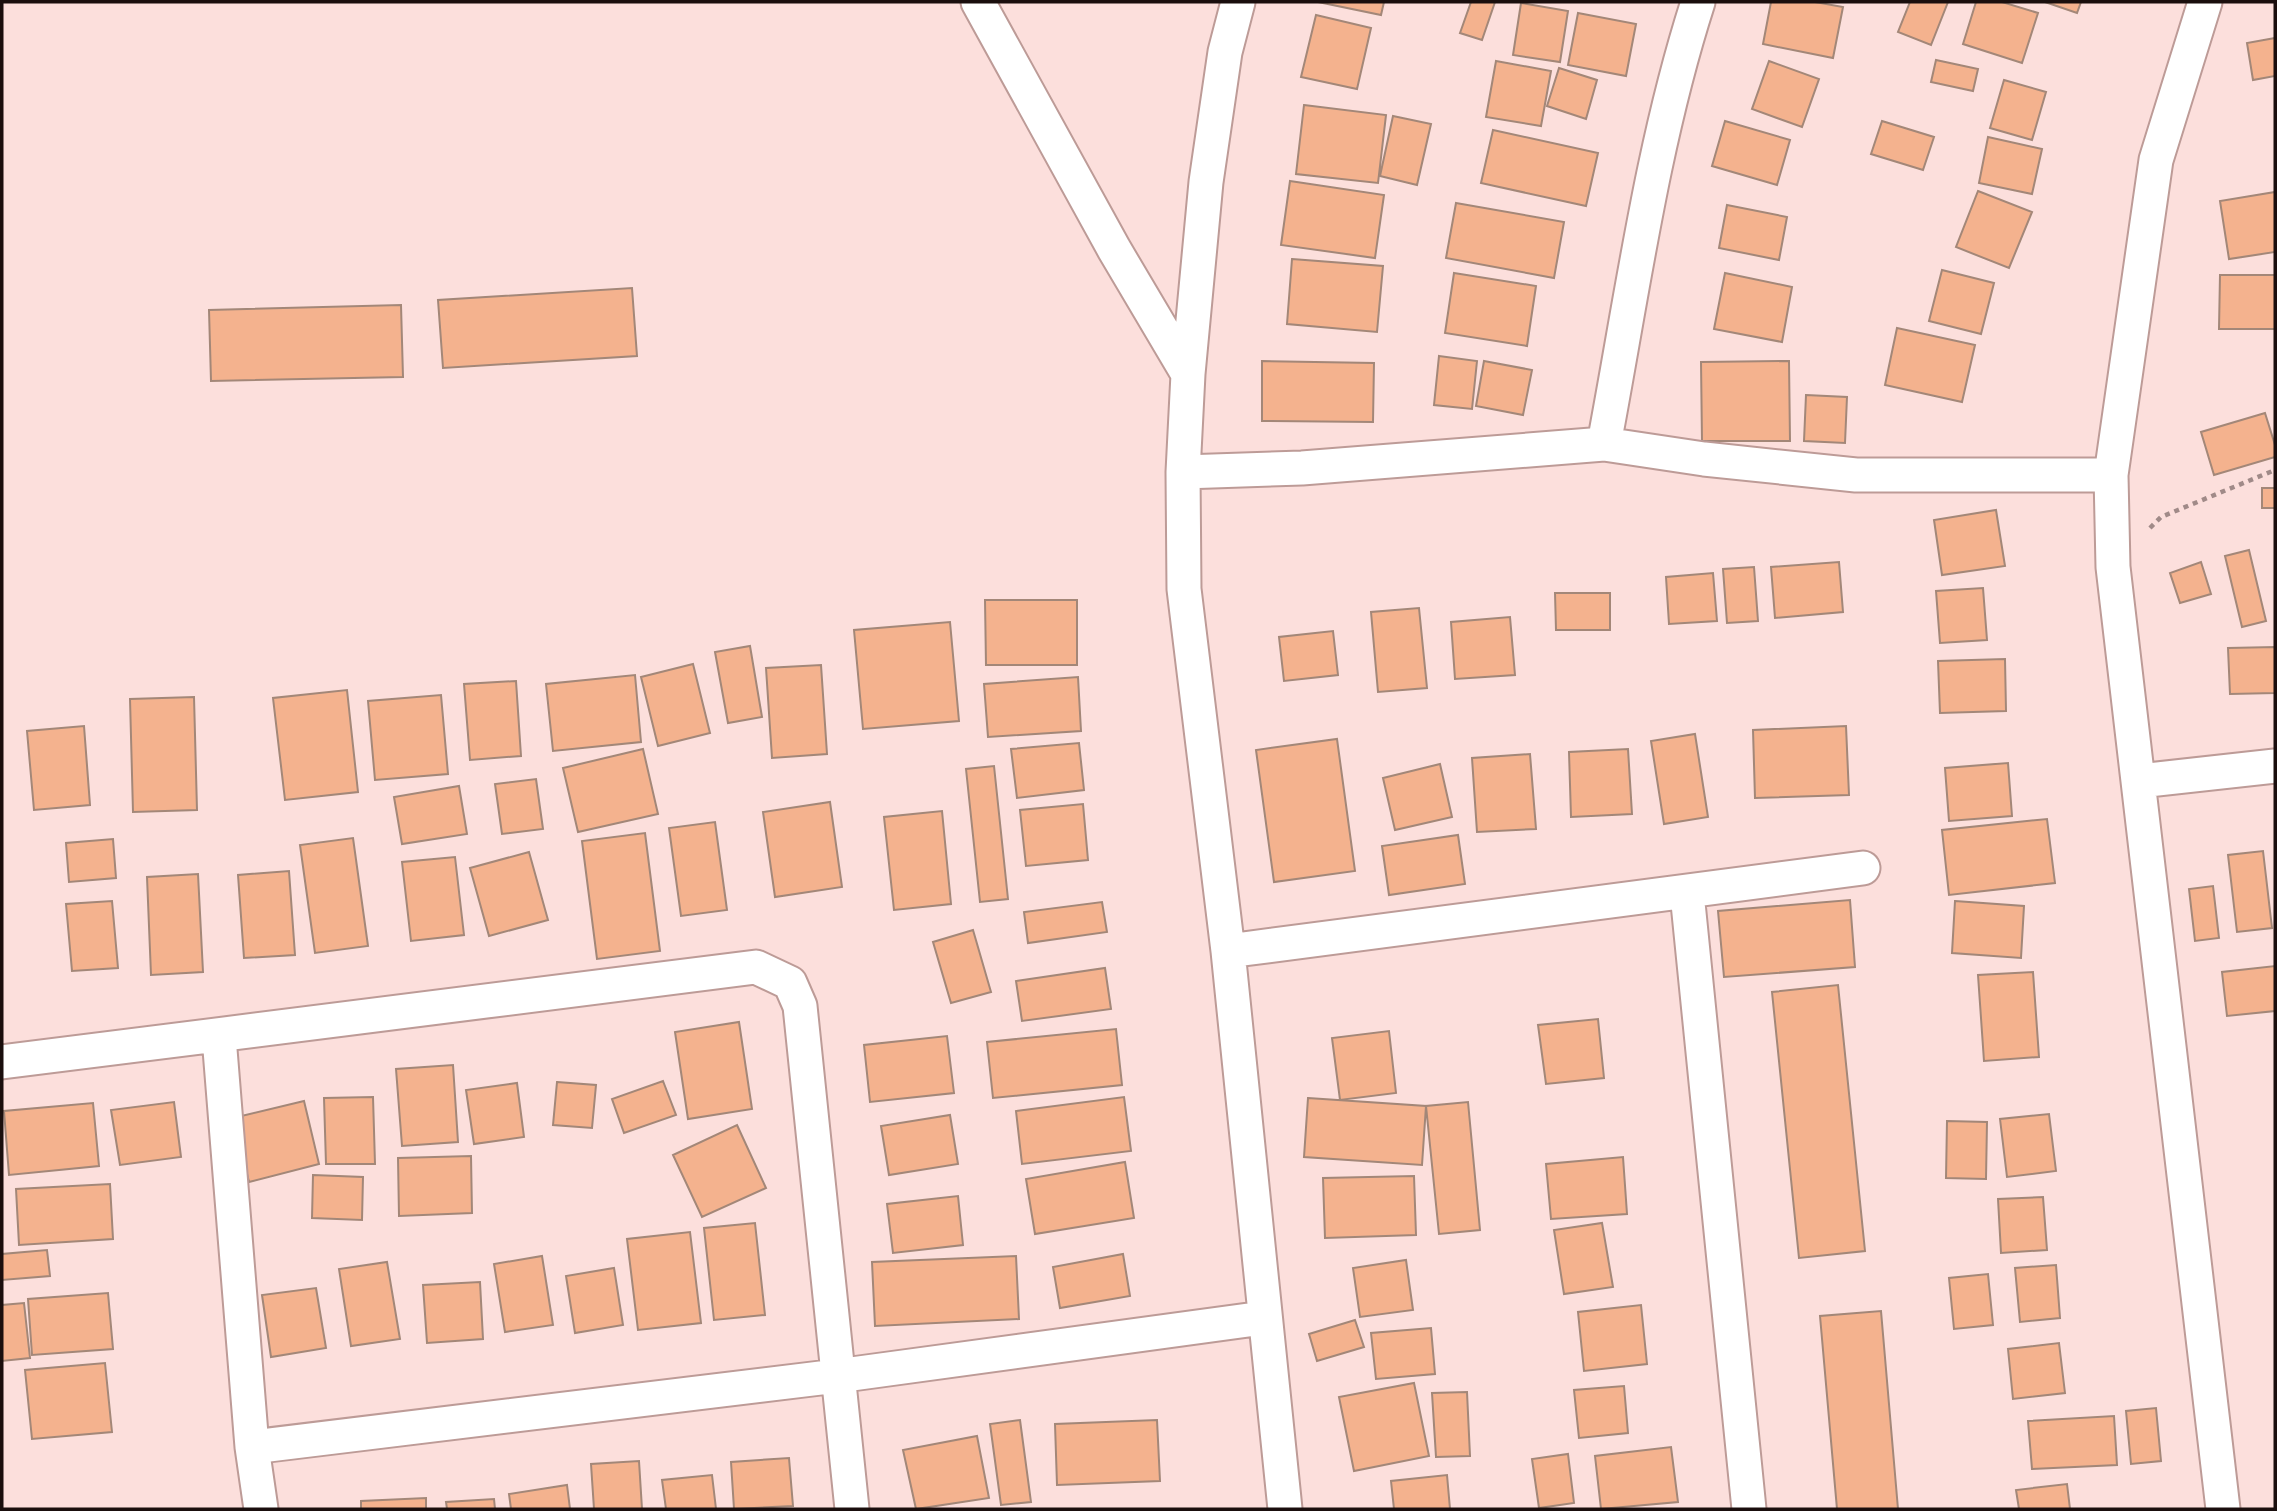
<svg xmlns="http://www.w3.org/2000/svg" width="2277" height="1511" viewBox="0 0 2277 1511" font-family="'Varela Round',sans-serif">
  <rect width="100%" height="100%" fill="#fcdfdc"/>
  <path fill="#f4b28e" stroke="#a38778" stroke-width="2" d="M 1318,2 L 1384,2 L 1381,15 Z
    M 1471,2 L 1495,2 L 1482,40 L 1460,33 Z
    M 1771,2 L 1815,2 L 1843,7 L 1833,58 L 1763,44 Z
    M 1910,2 L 1948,2 L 1931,45 L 1898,32 Z
    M 1976,2 L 2002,2 L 2038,13 L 2022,63 L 1963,44 Z
    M 2045,2 L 2081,2 L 2077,13 Z
    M 1521,3 L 1568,11 L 1560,62 L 1513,55 Z
    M 1578,13 L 1636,24 L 1626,76 L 1568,65 Z
    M 1316,15 L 1371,28 L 1357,89 L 1301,77 Z
    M 2275,38 L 2275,76 L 2253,80 L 2247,43 Z
    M 1936,60 L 1978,69 L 1973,91 L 1931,82 Z
    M 1496,61 L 1551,71 L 1541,126 L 1486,117 Z
    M 1769,61 L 1819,79 L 1802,127 L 1752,109 Z
    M 1559,68 L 1597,80 L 1586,119 L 1547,106 Z
    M 2004,80 L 2046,92 L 2032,140 L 1990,128 Z
    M 1304,105 L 1386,115 L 1378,183 L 1296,174 Z
    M 1393,116 L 1431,124 L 1417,185 L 1380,176 Z
    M 1725,121 L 1790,140 L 1777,185 L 1712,166 Z
    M 1882,121 L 1934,137 L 1923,170 L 1871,154 Z
    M 1493,130 L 1598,153 L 1586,206 L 1481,183 Z
    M 1988,137 L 2042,149 L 2032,194 L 1979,183 Z
    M 1290,181 L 1384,195 L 1375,258 L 1281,245 Z
    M 1978,191 L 2032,212 L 2009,268 L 1956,247 Z
    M 2275,192 L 2275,252 L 2229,259 L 2220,201 Z
    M 1456,203 L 1564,222 L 1554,278 L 1446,258 Z
    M 1727,205 L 1787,217 L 1779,260 L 1719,248 Z
    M 1292,259 L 1383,266 L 1377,332 L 1287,324 Z
    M 1942,270 L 1994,283 L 1981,334 L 1929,321 Z
    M 1454,273 L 1536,286 L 1527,346 L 1445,333 Z
    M 1725,273 L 1792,287 L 1782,342 L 1714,329 Z
    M 2220,275 L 2275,275 L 2275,329 L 2219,329 Z
    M 632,288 L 637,356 L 443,368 L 438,300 Z
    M 401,305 L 403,377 L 211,381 L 209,310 Z
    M 1897,328 L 1975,345 L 1962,402 L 1885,385 Z
    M 1439,356 L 1477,361 L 1472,409 L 1434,405 Z
    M 1262,361 L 1374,363 L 1373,422 L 1262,421 Z
    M 1484,361 L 1532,370 L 1523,415 L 1476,406 Z
    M 1789,361 L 1790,441 L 1702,441 L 1701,362 Z
    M 1806,395 L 1847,397 L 1845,443 L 1804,441 Z
    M 2265,413 L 2275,445 L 2275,457 L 2214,475 L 2201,432 Z
    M 2262,488 L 2275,488 L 2275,508 L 2262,508 Z
    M 1996,510 L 2005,566 L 1942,575 L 1934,520 Z
    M 2249,550 L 2266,621 L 2242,627 L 2225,556 Z
    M 1839,562 L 1843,612 L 1775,618 L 1771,567 Z
    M 2201,562 L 2211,594 L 2180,603 L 2170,573 Z
    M 1754,567 L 1758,621 L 1727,623 L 1723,569 Z
    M 1713,573 L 1717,621 L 1669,624 L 1666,577 Z
    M 1983,588 L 1987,640 L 1940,643 L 1936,591 Z
    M 1555,593 L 1610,593 L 1610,630 L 1556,630 Z
    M 985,600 L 1077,600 L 1077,665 L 986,665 Z
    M 1419,608 L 1427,688 L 1378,692 L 1371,612 Z
    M 1510,617 L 1515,675 L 1455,679 L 1451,622 Z
    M 950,622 L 959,721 L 863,729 L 854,630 Z
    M 1333,631 L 1338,675 L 1284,681 L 1279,637 Z
    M 750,646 L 762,717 L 728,723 L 715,652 Z
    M 2275,647 L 2275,693 L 2230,694 L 2228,648 Z
    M 2005,659 L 2006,711 L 1940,713 L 1938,661 Z
    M 693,664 L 710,733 L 658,746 L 641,677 Z
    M 821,665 L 827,754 L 772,758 L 766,668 Z
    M 635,675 L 641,742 L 553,751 L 546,684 Z
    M 1078,677 L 1081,731 L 988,737 L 984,684 Z
    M 516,681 L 521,756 L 470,760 L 464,684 Z
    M 347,690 L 358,792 L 285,800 L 273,698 Z
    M 441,695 L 448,774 L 375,780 L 368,701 Z
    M 194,697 L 197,810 L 133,812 L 130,699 Z
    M 84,726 L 90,805 L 34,810 L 27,731 Z
    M 1846,726 L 1849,795 L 1755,798 L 1753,730 Z
    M 1695,734 L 1708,817 L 1664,824 L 1651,741 Z
    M 1337,739 L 1355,871 L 1274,882 L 1256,750 Z
    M 1079,743 L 1084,790 L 1017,798 L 1011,749 Z
    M 643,749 L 658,814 L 578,832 L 563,768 Z
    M 1628,749 L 1632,814 L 1571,817 L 1569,752 Z
    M 1530,754 L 1536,829 L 1477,832 L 1472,758 Z
    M 2008,763 L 2012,816 L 1949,821 L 1945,768 Z
    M 1440,764 L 1452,817 L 1395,830 L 1383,778 Z
    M 994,766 L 1008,899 L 980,902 L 966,769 Z
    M 536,779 L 543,829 L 502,834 L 495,784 Z
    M 459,786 L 467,834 L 402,844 L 394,797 Z
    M 830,802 L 842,887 L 775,897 L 763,812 Z
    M 1083,804 L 1088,860 L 1026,866 L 1020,810 Z
    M 942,811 L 951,904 L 894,910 L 884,817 Z
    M 2047,819 L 2055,883 L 1949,895 L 1942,830 Z
    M 715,822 L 727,910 L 681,916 L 669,828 Z
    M 645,833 L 660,951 L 597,959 L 582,841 Z
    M 1458,835 L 1465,884 L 1389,895 L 1382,846 Z
    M 353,838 L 368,946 L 315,953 L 300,845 Z
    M 113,839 L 116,878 L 69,882 L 66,843 Z
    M 2263,851 L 2272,928 L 2237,932 L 2228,855 Z
    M 529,852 L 548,920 L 489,936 L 470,868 Z
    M 455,857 L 464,935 L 411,941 L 402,862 Z
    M 289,871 L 295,955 L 244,958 L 238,875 Z
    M 198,874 L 203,972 L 151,975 L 147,877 Z
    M 2213,886 L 2219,938 L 2195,941 L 2189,889 Z
    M 1850,900 L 1855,967 L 1724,977 L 1718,911 Z
    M 112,901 L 118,968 L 72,971 L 66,904 Z
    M 1955,901 L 2024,906 L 2021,958 L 1952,953 Z
    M 1102,902 L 1107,932 L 1028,943 L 1024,912 Z
    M 973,930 L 991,992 L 951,1003 L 933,942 Z
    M 2275,966 L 2275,1011 L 2227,1016 L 2222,972 Z
    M 1105,968 L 1111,1009 L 1022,1021 L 1016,981 Z
    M 2033,972 L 2039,1057 L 1984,1061 L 1978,975 Z
    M 1838,985 L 1865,1251 L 1799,1258 L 1772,992 Z
    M 1598,1019 L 1604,1078 L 1546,1084 L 1538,1025 Z
    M 739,1022 L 752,1109 L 688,1119 L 675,1032 Z
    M 1116,1029 L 1122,1085 L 993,1098 L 987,1042 Z
    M 1389,1031 L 1396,1093 L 1340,1100 L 1332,1038 Z
    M 947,1036 L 954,1093 L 870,1102 L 864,1045 Z
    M 453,1065 L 458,1142 L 402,1146 L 396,1069 Z
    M 663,1081 L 676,1115 L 624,1133 L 612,1099 Z
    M 557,1082 L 596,1085 L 592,1128 L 553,1125 Z
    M 517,1083 L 524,1137 L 474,1144 L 466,1090 Z
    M 373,1097 L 375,1164 L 326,1164 L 324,1098 Z
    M 1124,1097 L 1131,1151 L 1022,1164 L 1016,1111 Z
    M 1308,1098 L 1426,1106 L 1422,1165 L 1304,1157 Z
    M 304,1101 L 319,1164 L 249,1182 L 233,1118 Z
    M 174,1102 L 181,1157 L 120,1165 L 111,1110 Z
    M 1468,1102 L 1480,1230 L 1439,1234 L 1426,1106 Z
    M 93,1103 L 99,1166 L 9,1175 L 4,1111 Z
    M 2049,1114 L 2056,1171 L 2007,1177 L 2000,1119 Z
    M 950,1115 L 958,1164 L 889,1175 L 881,1126 Z
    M 1947,1121 L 1987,1122 L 1986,1179 L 1946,1178 Z
    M 737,1125 L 766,1188 L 702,1217 L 673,1155 Z
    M 471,1156 L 472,1213 L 399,1216 L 398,1158 Z
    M 1623,1157 L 1627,1214 L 1551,1219 L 1546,1164 Z
    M 1125,1162 L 1134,1218 L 1035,1234 L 1026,1179 Z
    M 313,1175 L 363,1177 L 362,1220 L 312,1218 Z
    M 1414,1176 L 1416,1235 L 1325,1238 L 1323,1178 Z
    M 110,1184 L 113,1239 L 19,1245 L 16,1189 Z
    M 958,1196 L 963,1245 L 893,1253 L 887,1204 Z
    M 2043,1197 L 2047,1250 L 2001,1253 L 1998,1199 Z
    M 755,1223 L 765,1315 L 714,1320 L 704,1228 Z
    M 1602,1223 L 1613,1287 L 1564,1294 L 1554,1230 Z
    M 690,1232 L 701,1323 L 638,1330 L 627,1239 Z
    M 47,1250 L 50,1276 L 2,1280 L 2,1254 Z
    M 1123,1254 L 1130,1296 L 1060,1308 L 1053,1267 Z
    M 542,1256 L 553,1325 L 505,1332 L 494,1264 Z
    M 1016,1256 L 1019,1319 L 875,1326 L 872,1262 Z
    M 1406,1260 L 1413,1310 L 1360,1317 L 1353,1268 Z
    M 387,1262 L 400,1339 L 351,1346 L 339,1269 Z
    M 2056,1265 L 2060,1318 L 2020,1322 L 2015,1268 Z
    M 614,1268 L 623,1325 L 575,1333 L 566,1276 Z
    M 1988,1274 L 1993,1325 L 1954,1329 L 1949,1278 Z
    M 480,1282 L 483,1339 L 427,1343 L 423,1285 Z
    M 316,1288 L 326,1348 L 271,1357 L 262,1295 Z
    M 108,1293 L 113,1349 L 32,1355 L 28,1299 Z
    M 24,1303 L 30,1358 L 2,1361 L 2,1305 Z
    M 1641,1305 L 1647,1364 L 1584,1371 L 1578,1312 Z
    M 1881,1311 L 1898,1509 L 1837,1509 L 1820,1316 Z
    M 1355,1320 L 1364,1347 L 1317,1361 L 1309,1334 Z
    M 1431,1328 L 1435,1374 L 1376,1379 L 1371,1333 Z
    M 2059,1343 L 2065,1393 L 2013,1399 L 2008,1349 Z
    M 105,1363 L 112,1432 L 32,1439 L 25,1370 Z
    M 1414,1383 L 1429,1456 L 1354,1471 L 1339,1397 Z
    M 1624,1386 L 1628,1433 L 1579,1438 L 1574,1390 Z
    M 1467,1392 L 1470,1456 L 1436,1457 L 1432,1393 Z
    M 2156,1408 L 2161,1461 L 2131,1464 L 2126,1411 Z
    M 2114,1416 L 2117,1465 L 2032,1469 L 2028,1421 Z
    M 1020,1420 L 1031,1502 L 1001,1505 L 990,1424 Z
    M 1157,1420 L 1160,1481 L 1057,1485 L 1055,1424 Z
    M 977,1436 L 989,1498 L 916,1509 L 903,1450 Z
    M 1671,1447 L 1678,1502 L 1601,1509 L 1595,1456 Z
    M 1568,1454 L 1574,1503 L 1539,1508 L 1532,1459 Z
    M 789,1458 L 793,1506 L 734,1509 L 731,1462 Z
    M 639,1461 L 642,1509 L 594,1509 L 591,1464 Z
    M 712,1475 L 716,1509 L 666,1509 L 662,1480 Z
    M 1447,1475 L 1450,1509 L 1394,1509 L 1391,1481 Z
    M 2067,1484 L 2070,1509 L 2019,1509 L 2016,1490 Z
    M 567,1485 L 570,1509 L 511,1509 L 509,1494 Z
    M 426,1498 L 426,1509 L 361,1509 L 361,1501 Z
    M 494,1499 L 495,1509 L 447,1509 L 446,1502 Z"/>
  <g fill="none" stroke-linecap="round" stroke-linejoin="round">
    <defs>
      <path id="street" d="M 978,2 L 1114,249 L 1188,374
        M 1238,2 L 1225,52 L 1206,182 L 1188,374 L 1183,472 L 1184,589 L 1228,951 L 1285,1509
        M 2205,2 L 2156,160 L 2111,475 L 2113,567 L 2223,1509
        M 1604,444 C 1632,296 1652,145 1698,2
        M 1183,472 L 1302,468 L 1604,444 L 1704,459 L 1856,475 L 2111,475
        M 2139,781 L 2275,766
        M 1687,893 L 1749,1509
        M 1228,951 L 1863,868
        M 219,1037 L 252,1447 L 261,1509
        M 2,1062 L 756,967 L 790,983 L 800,1006 L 852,1509
        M 252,1447 L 837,1376 L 1263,1318"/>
    </defs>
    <use href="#street" stroke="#bd9b97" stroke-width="37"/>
    <path stroke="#a08a88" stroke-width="4.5" stroke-dasharray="5 5" stroke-linecap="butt" d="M 2150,528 L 2161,517 L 2275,470"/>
    <use href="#street" stroke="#fff" stroke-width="33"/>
  </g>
  <rect width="2277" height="1511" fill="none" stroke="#1a0e0d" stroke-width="7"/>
</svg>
